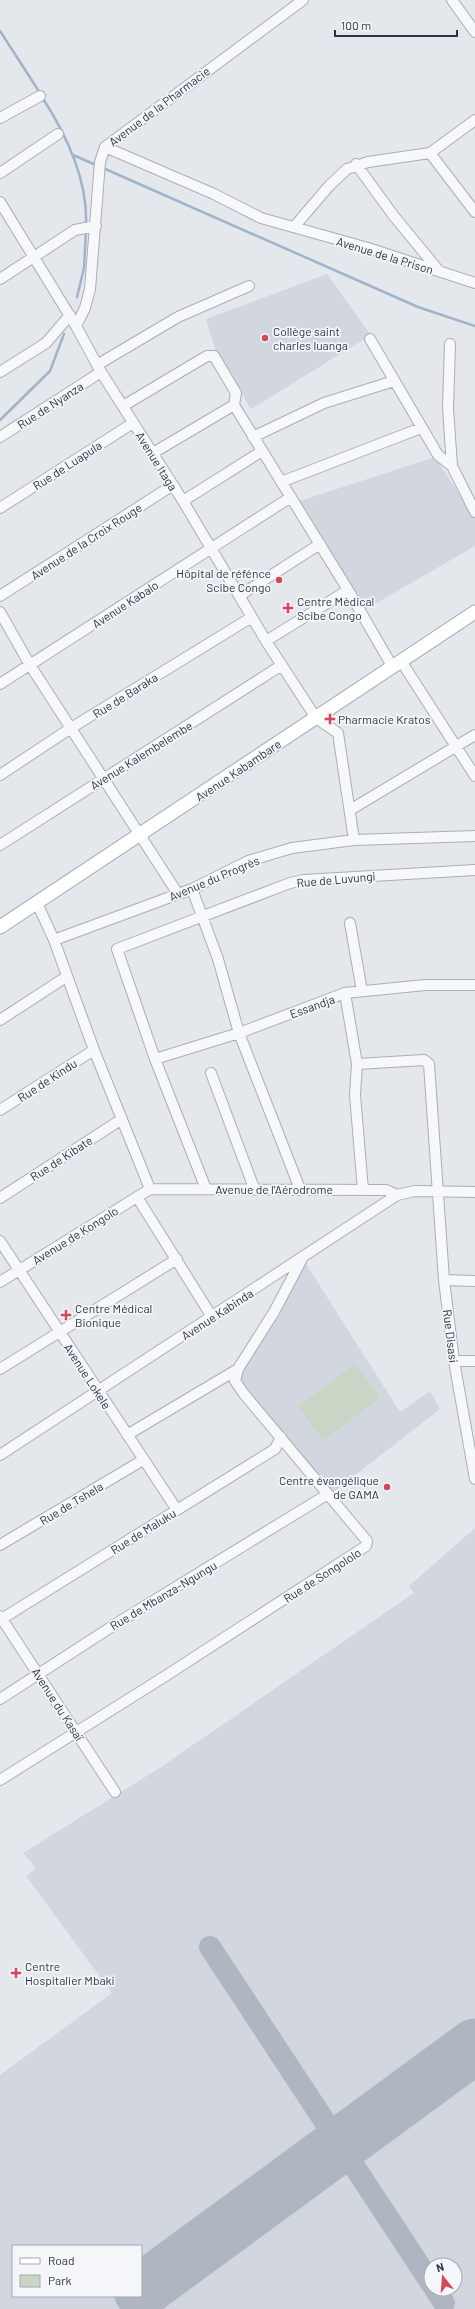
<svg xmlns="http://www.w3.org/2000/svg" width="475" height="2309" viewBox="0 0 475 2309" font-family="Barlow,sans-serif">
  <rect width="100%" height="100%" fill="#e4e7ec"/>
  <path fill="#d2d6de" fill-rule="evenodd" d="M 327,274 L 371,335 L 251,409 L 216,352 L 206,319 Z
    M 435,457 L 475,518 L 475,546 L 366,609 L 300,501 Z
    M 306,1264 L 400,1412 L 430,1391 L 440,1409 L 331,1494 L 239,1384 L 239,1372 Z
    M 475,1528 L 475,2309 L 0,2309 L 0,2075 L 112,1993 L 26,1876 L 36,1868 L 23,1853 L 158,1769 L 414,1593 L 409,1586 ZM 13,2246 L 141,2246 L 141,2296 L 13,2296 ZM 431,2265 L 455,2265 L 455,2289 L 431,2289 Z"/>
  <path fill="#c9d6c5" d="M 355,1364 L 380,1398 L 323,1440 L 298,1406 Z"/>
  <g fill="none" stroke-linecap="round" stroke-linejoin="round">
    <path stroke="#9fb4cc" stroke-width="2.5" d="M 0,31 L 40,93
      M 42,97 C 66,134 88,179 86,225
      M 73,155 L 96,165
      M 103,168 L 418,307 L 475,326
      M 77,297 L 84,268 L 86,230
      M 0,420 L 50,371 L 64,334"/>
    <path stroke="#b0b6c1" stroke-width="22" d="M 210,1947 L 431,2283
      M 435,2289 L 444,2303"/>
    <path stroke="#b0b6c1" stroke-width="55" d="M 141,2291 L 475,2046"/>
    <defs>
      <path id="minor" d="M 452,0 L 475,32
        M 0,118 L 40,96
        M 105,147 L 214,194 L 261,218 L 368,248 L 475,283
        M 430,153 L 475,212
        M 356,164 L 393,215 L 439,271
        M 0,173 L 58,134
        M 0,202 L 76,326 L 101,372 L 183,501 L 266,641 L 316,718 L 338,733 L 354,840
        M 294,227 L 329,186 L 347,169 L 368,162 L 430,153 L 475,120
        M 0,279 L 75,230 L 96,226
        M 76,326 L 85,308 L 90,289 L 100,162 L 105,147 L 303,0
        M 370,339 L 438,455 L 452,466
        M 450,344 L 448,408 L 452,466 L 475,512
        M 97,365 L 178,317 L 249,286
        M 0,372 L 46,343 L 70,315
        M 123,406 L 207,356 L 214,356 L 236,393 L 234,405 L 348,590 L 392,666
        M 0,437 L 101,372
        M 253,437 L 324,403 L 394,381
        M 153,453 L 234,405
        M 281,482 L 421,428
        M 183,501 L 262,451
        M 0,508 L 133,423
        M 0,596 L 173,485
        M 239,596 L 320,544
        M 0,612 L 30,665 L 178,894
        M 266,641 L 348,590
        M 401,661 L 475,776
        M 0,684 L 291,497
        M 0,775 L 71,728 L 252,617
        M 350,810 L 475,735
        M 0,845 L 282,665
        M 192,889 L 218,959 L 239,1033 L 300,1189
        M 37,903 L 54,940 L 94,1050 L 150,1189
        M 350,923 L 362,991
        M 54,940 L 192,889 L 248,861 L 292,848 L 354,840 L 475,836
        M 345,993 L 357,1064 L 355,1095 L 363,1190
        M 0,1020 L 66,977
        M 155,1059 L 239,1033 L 345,993 L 425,985 L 475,985
        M 357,1064 L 424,1060 L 429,1064 L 444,1280 L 454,1361 L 475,1479
        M 211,1073 L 254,1188
        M 0,1110 L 94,1050
        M 206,1189 L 155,1059 L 117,949 L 290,883 L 304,880 L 475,870
        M 137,1197 L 212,1317
        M 0,1198 L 122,1119
        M 0,1241 L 177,1510
        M 444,1280 L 475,1281
        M 0,1282 L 150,1189 L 386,1190 L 397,1195
        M 454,1361 L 475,1361
        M 0,1369 L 177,1259
        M 127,1435 L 238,1369
        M 0,1455 L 397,1195 L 415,1191 L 475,1192
        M 0,1545 L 143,1460
        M 0,1616 L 115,1792
        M 0,1620 L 275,1449 L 281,1437
        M 0,1699 L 122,1620 L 328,1494
        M 0,1780 L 167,1675 L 366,1546 L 367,1541 L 244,1394 L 235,1381 L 238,1369 L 274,1312 L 302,1259"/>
      <path id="major" d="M 0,927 L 475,612"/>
    </defs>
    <use href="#minor" stroke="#a9aeb7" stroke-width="12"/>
    <use href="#major" stroke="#a3abb8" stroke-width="15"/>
    <use href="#minor" stroke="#f7f8fa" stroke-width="10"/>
    <use href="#major" stroke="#fff" stroke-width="13"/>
  </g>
  <g fill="#d1495b" stroke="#f4f6f9" stroke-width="1.5">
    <circle cx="265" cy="338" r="4"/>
    <circle cx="279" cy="580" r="4"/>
    <path d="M286 602h4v4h4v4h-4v4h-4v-4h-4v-4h4z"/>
    <path d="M328 713h4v4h4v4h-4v4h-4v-4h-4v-4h4z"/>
    <path d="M64 1309h4v4h4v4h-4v4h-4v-4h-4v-4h4z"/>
    <circle cx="387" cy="1487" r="4"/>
    <path d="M14 1967h4v4h4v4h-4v4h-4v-4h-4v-4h4z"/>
  </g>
  <g text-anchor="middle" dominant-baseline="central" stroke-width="3.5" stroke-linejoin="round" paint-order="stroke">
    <g font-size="12" fill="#2b3445" stroke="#f4f6f9">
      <text transform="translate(159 106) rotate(-37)">Avenue de la Pharmacie</text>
      <text transform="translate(385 255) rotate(17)">Avenue de la Prison</text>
      <text transform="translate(50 405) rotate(-33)">Rue de Nyanza</text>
      <text transform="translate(157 461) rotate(58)">Avenue Itaga</text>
      <text transform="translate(67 465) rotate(-33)">Rue de Luapula</text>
      <text transform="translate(86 541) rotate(-33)">Avenue de la Croix Rouge</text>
      <text transform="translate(125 604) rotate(-33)">Avenue Kabalo</text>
      <text transform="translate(125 695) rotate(-32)">Rue de Baraka</text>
      <text transform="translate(141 755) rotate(-32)">Avenue Kalembelembe</text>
      <text transform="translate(238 770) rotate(-34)">Avenue Kabambare</text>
      <text transform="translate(214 878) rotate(-23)">Avenue du Progrès</text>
      <text transform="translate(336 879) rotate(-5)">Rue de Luvungi</text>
      <text transform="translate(312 1006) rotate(-20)">Essandja</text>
      <text transform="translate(47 1080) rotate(-33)">Rue de Kindu</text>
      <text transform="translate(61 1158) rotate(-33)">Rue de Kibate</text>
      <text x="274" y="1189">Avenue de l’Aérodrome</text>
      <text transform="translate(75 1235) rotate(-32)">Avenue de Kongolo</text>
      <text transform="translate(217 1314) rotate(-33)">Avenue Kabinda</text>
      <text transform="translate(451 1336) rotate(83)">Rue Disasi</text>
      <text transform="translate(88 1376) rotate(57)">Avenue Lokele</text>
      <text transform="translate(71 1503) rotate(-31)">Rue de Tshela</text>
      <text transform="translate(143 1531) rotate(-32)">Rue de Maluku</text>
      <text transform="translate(322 1575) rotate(-33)">Rue de Songololo</text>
      <text transform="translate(163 1595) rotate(-31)">Rue de Mbanza-Ngungu</text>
      <text transform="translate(58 1704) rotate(57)">Avenue du Kasaï</text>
    </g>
    <g font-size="12" fill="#2b3445" stroke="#f4f6f9" text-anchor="start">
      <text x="273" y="331">Collège saint<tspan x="273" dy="14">charles luanga</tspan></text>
      <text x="271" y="573" text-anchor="end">Hôpital de réfénce<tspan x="271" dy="14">Scibe Congo</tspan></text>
      <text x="297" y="601">Centre Médical<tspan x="297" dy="14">Scibe Congo</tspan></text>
      <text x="338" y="719">Pharmacie Kratos</text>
      <text x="75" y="1308">Centre Médical<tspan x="75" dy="14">Bionique</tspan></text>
      <text x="379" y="1480" text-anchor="end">Centre évangélique<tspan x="379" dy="14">de GAMA</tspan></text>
      <text x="25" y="1966">Centre<tspan x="25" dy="14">Hospitalier Mbaki</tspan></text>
    </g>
  </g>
  <rect x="12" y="2245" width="130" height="52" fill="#f4f6f9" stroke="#a4a8b1"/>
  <rect x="20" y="2258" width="20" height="6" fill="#ffffff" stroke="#a4a8b1"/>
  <text x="48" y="2265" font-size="12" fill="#2b3445">Road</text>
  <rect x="20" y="2275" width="20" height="12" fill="#c9d6c5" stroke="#a4a8b1"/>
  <text x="48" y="2285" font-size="12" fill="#2b3445">Park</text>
  <g transform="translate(443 2277) rotate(343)"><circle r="19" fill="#f4f6f9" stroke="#a4a8b1"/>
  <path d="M0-3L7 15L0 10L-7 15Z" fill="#d1495b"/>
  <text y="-6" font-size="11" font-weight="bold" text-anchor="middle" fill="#2b3445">N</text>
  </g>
  <path d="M335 30v6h122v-6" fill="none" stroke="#2b3445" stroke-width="2"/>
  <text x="341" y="30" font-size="12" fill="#2b3445" stroke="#f4f6f9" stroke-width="3" paint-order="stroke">100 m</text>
</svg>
